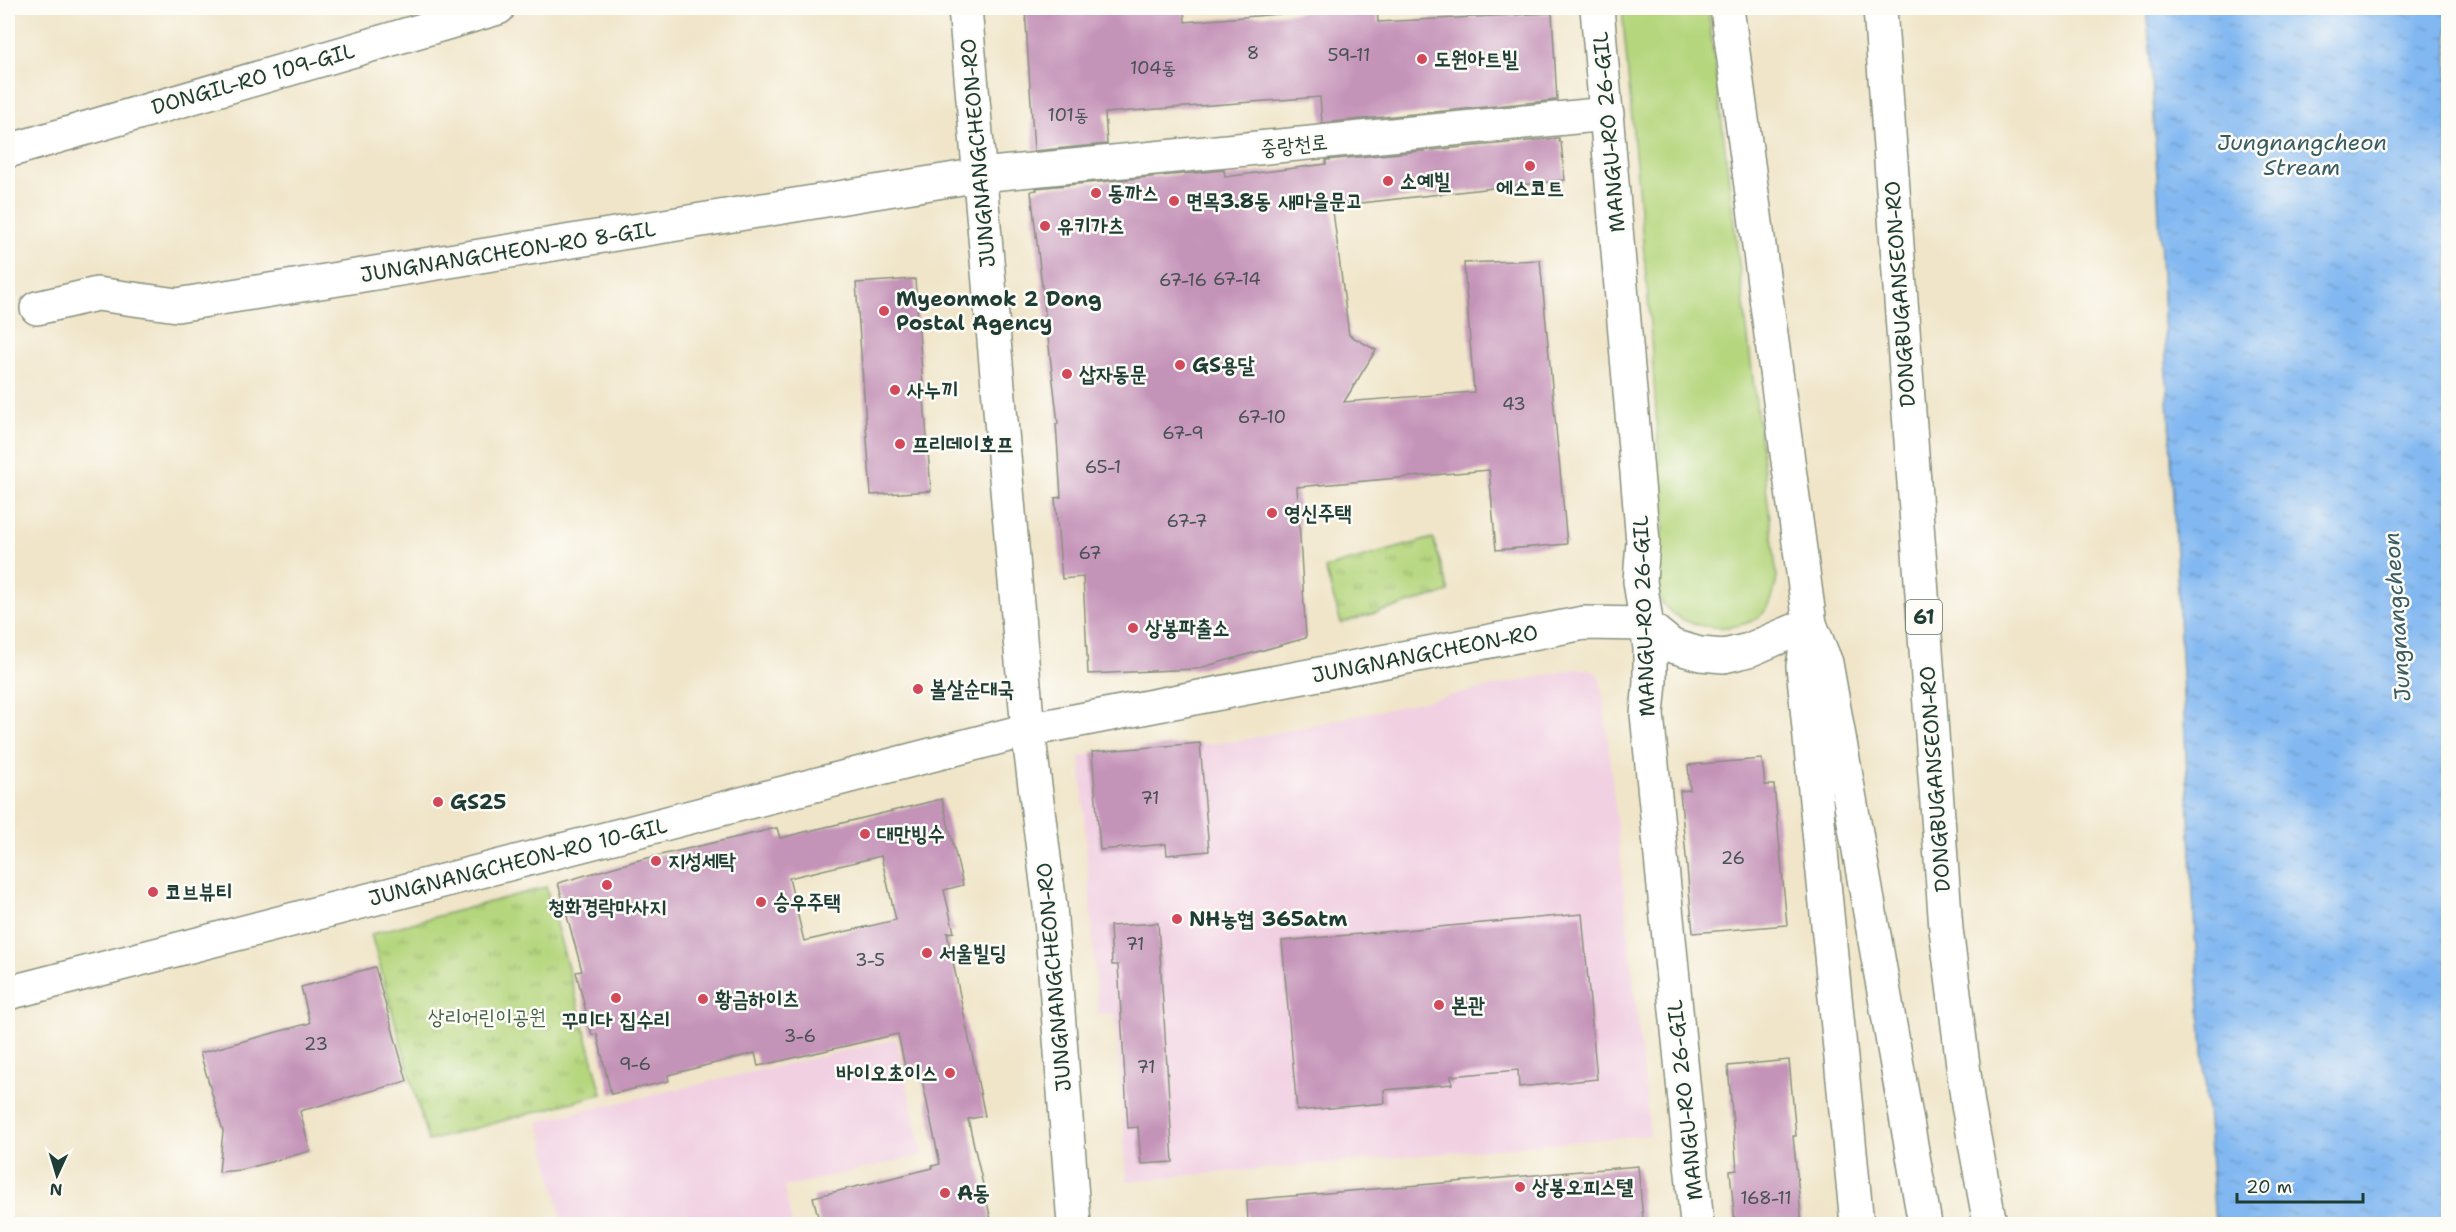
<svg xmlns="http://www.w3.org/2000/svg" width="2456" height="1232" viewBox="0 0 2456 1232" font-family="'Shantell Sans','Poor Story',sans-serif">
  <defs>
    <pattern id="park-tufts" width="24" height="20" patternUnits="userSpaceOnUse" patternTransform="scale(1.5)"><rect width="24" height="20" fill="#b5d67d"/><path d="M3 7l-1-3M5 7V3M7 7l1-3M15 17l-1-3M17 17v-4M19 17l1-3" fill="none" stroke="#93af67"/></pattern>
    <pattern id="water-ripples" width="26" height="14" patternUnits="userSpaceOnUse" patternTransform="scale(1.5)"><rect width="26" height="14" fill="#82b8f1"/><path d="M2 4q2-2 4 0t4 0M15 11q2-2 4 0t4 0" fill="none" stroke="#6a97c4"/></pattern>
  </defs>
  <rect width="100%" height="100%" fill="#fdfcf7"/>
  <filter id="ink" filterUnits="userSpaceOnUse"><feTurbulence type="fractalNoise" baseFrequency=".0167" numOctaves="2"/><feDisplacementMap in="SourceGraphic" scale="12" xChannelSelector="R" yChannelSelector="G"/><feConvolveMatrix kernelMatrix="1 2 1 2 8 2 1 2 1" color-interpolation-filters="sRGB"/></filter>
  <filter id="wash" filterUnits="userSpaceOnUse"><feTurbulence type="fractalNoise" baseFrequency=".008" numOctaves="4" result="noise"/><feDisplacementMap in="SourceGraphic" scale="24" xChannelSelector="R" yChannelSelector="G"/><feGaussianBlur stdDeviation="1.35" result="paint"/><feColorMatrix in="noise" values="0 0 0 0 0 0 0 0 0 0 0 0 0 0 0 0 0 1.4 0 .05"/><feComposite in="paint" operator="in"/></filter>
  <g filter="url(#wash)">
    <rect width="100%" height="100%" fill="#f0e5c9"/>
    <path fill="#f1d0e2" d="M 1575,669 L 1591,669 L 1599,676 L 1603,695 L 1650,1135 L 1127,1181 L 1115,1013 L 1098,1014 L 1080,756 L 1238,741 Z
      M 896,1039 L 923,1155 L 784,1187 L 792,1224 L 563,1224 L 539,1121 Z"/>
    <path fill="#b5d67d" stroke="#6a8a58" stroke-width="1.5" d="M 1622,8 L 1708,8 L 1777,577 C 1775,593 1770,612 1754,620 C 1725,634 1679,628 1661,601 C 1655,592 1654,561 1656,551 C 1657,544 1662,536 1664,529 L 1649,309 Z"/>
    <path fill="url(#park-tufts)" stroke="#6a8a58" stroke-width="1.5" d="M 1433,538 L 1449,592 L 1341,623 L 1325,568 Z
      M 546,887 L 602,1094 L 428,1141 L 371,934 Z"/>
    <path fill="url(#water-ripples)" stroke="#507a92" stroke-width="1.5" d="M 2146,8 L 2448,8 L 2448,1224 L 2215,1224 L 2195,934 L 2151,58 Z"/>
    <g id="blocks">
      <path fill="#c493b8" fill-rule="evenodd" d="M 1025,8 L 1184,8 L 1185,22 L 1313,11 L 1312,8 L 1377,8 L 1378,22 L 1552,13 L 1557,100 L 1322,123 L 1320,97 L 1105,113 L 1107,144 L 1034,151 Z
        M 1559,138 L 1559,142 L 1561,142 L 1565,180 L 1335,206 L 1335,210 L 1333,211 L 1349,335 L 1376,350 L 1344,402 L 1474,392 L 1464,263 L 1540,260 L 1567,544 L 1496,550 L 1489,470 L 1297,487 L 1306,638 L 1196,669 L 1088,674 L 1083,577 L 1062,579 L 1055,498 L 1061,497 L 1056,424 L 1058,424 L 1031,191 L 1037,190 L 1036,188 L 1224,170 L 1225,177 L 1326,164 L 1326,160 Z
        M 915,279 L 931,491 L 871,495 L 856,283 Z
        M 1200,743 L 1209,851 L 1167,855 L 1166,844 L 1100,850 L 1092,752 Z
        M 1762,759 L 1765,785 L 1774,785 L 1787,925 L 1693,933 L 1680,791 L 1690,790 L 1688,765 Z
        M 942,799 L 963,885 L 944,890 L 954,932 L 947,933 L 985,1116 L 968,1119 L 992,1224 L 820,1224 L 813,1197 L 933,1168 L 932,1166 L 940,1164 L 919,1065 L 905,1067 L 898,1034 L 758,1066 L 755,1053 L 668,1075 L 669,1081 L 611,1094 L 597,1034 L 592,1035 L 576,972 L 582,971 L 558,883 L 639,860 L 777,828 L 780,838 ZM 881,856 L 896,920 L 804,941 L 789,878 Z
        M 1582,914 L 1597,1079 L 1519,1087 L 1518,1070 L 1451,1076 L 1452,1084 L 1384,1090 L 1385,1103 L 1297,1111 L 1282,941 Z
        M 1158,923 L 1173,1162 L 1141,1164 L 1138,1127 L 1128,1128 L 1118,965 L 1112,965 L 1110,926 Z
        M 375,967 L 407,1081 L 300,1111 L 310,1151 L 241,1170 L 219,1172 L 223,1131 L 200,1053 L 310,1023 L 301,987 Z
        M 1789,1060 L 1796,1136 L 1793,1136 L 1802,1224 L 1735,1224 L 1730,1171 L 1737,1170 L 1728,1066 Z
        M 1638,1166 L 1643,1219 L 1632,1220 L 1632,1224 L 1248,1224 L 1247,1200 Z"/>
    </g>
  </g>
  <g filter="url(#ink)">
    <use href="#blocks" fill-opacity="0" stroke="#88917e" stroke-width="1.5"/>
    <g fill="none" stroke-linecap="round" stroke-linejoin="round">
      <defs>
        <path id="minor" d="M 1597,8 L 1643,542 L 1640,581 L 1650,648 L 1650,682 L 1647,714 L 1697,1224
          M 8,151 L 498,8
          M 37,308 L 97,294 L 177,305 L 980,175 L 1607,114
          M 8,993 L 1028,730 L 1584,623 L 1645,624 L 1672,646 L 1700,654 L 1724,656 L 1749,650 L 1810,624"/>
        <path id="major" d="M 965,8 L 1028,730 L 1050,906 L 1074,1224"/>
        <path id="highway" d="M 1727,8 L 1810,624 L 1826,663 L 1925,1224
          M 1880,8 L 1946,929 L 1968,1105 L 1990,1224
          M 1810,624 L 1803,666 L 1857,1224"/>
      </defs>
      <use href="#minor" stroke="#88917e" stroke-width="36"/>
      <use href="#major" stroke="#88917e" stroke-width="36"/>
      <use href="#highway" stroke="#88917e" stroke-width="36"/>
      <use href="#minor" stroke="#fff" stroke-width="33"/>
      <use href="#major" stroke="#fff" stroke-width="33"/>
      <use href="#highway" stroke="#fff" stroke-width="33"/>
    </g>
  </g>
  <g fill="#d1495b" stroke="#fdfcf7" stroke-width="2">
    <circle cx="1422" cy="59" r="6"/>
    <circle cx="1530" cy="166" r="6"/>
    <circle cx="1388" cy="181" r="6"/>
    <circle cx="1096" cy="193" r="6"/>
    <circle cx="1174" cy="201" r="6"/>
    <circle cx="1045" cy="226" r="6"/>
    <circle cx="884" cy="311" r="6"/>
    <circle cx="1180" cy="365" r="6"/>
    <circle cx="1067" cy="374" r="6"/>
    <circle cx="895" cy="390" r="6"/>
    <circle cx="900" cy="444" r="6"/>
    <circle cx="1272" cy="513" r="6"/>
    <circle cx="1133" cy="628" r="6"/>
    <circle cx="918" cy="689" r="6"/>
    <circle cx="438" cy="802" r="6"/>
    <circle cx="865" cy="834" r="6"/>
    <circle cx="656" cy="861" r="6"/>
    <circle cx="607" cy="885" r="6"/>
    <circle cx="153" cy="892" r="6"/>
    <circle cx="761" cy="902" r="6"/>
    <circle cx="1177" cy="919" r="6"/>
    <circle cx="927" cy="953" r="6"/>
    <circle cx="616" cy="998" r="6"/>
    <circle cx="703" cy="999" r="6"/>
    <circle cx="1439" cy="1005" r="6"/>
    <circle cx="950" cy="1073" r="6"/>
    <circle cx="1520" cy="1187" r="6"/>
    <circle cx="945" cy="1193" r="6"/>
  </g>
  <g text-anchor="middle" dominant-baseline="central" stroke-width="5" stroke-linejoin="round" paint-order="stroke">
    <g font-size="18" fill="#485255">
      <text x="1253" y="53">8</text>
      <text x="1349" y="55">59-11</text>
      <text x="1153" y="68">104동</text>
      <text x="1068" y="115">101동</text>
      <text x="1237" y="279">67-14</text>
      <text x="1183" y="280">67-16</text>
      <text x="1514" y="404">43</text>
      <text x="1262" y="417">67-10</text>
      <text x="1183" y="433">67-9</text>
      <text x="1103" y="467">65-1</text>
      <text x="1187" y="521">67-7</text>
      <text x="1090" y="553">67</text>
      <text x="1150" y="798">71</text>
      <text x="1733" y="858">26</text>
      <text x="1135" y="944">71</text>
      <text x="870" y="960">3-5</text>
      <text x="800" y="1036">3-6</text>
      <text x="316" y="1044">23</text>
      <text x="635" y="1064">9-6</text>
      <text x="1146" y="1067">71</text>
      <text x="1766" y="1198">168-11</text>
    </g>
    <rect fill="#fdfcf7" stroke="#62766e" stroke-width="1.5" x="1906" y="600" width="36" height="34" rx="4.5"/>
    <g font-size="20" font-weight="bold" fill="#1f3d34">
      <text x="1924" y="617">61</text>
    </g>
    <g font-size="21" font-weight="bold" fill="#1f3d34" stroke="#fdfcf7" text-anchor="start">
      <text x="1434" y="59">도원아트빌</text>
      <text x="1400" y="181">소예빌</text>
      <text x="1530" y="188" text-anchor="middle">에스코트</text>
      <text x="1108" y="193">동까스</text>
      <text x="1186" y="201">면목3.8동 새마을문고</text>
      <text x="1057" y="226">유키가츠</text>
      <text x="896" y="299">Myeonmok 2 Dong<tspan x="896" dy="24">Postal Agency</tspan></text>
      <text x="1192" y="365">GS용달</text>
      <text x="1079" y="374">삽자동문</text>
      <text x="907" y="390">사누끼</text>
      <text x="912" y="444">프리데이호프</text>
      <text x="1284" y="513">영신주택</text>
      <text x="1145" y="628">상봉파출소</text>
      <text x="930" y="689">볼살순대국</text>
      <text x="450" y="802">GS25</text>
      <text x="877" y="834">대만빙수</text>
      <text x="668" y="861">지성세탁</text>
      <text x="165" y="892">코브뷰티</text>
      <text x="773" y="902">승우주택</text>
      <text x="607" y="907" text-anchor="middle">청화경락마사지</text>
      <text x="1189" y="919">NH농협 365atm</text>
      <text x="939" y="953">서울빌딩</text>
      <text x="715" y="999">황금하이츠</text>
      <text x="1451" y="1005">본관</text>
      <text x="616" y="1020" text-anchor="middle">꾸미다 집수리</text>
      <text x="938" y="1073" text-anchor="end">바이오초이스</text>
      <text x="1532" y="1187">상봉오피스텔</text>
      <text x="957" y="1193">A동</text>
    </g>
    <g font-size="21" fill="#1f3d34" stroke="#fdfcf7">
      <text transform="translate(253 79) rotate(-16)">DONGIL-RO 109-GIL</text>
      <text transform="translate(1609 132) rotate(-95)">MANGU-RO 26-GIL</text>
      <text transform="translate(1294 145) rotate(-6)">중랑천로</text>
      <text transform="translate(978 153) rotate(-95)">JUNGNANGCHEON-RO</text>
      <text transform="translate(508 252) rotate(-9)">JUNGNANGCHEON-RO 8-GIL</text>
      <text transform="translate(1900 294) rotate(-94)">DONGBUGANSEON-RO</text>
      <text transform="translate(1644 616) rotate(-92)">MANGU-RO 26-GIL</text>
      <text transform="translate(1425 654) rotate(-11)">JUNGNANGCHEON-RO</text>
      <text transform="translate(1935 779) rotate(-94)">DONGBUGANSEON-RO</text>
      <text transform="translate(518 862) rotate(-14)">JUNGNANGCHEON-RO 10-GIL</text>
      <text transform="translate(1054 977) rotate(-95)">JUNGNANGCHEON-RO</text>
      <text transform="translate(1685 1100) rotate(-96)">MANGU-RO 26-GIL</text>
    </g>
    <g font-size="21" fill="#446346" stroke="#fdfcf7">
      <text x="487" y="1017">상리어린이공원</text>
    </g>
    <g font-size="22" font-style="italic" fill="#385c63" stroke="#fdfcf7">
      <text x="2302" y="142">Jungnangcheon<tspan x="2302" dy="25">Stream</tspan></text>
      <text transform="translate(2397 617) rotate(-94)">Jungnangcheon</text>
    </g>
  </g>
  <rect width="2456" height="1232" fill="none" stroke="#fdfcf7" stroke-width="30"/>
  <g transform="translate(57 1175) rotate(184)" stroke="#fdfcf7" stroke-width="4.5" paint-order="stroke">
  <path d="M0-4.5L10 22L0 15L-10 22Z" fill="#1f3d34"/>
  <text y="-9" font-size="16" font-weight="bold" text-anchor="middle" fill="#1f3d34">N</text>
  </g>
  <path d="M2237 1193v9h126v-9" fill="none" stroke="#1f3d34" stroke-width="3"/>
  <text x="2246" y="1193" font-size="18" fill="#1f3d34" stroke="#fdfcf7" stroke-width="4.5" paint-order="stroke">20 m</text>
</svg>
